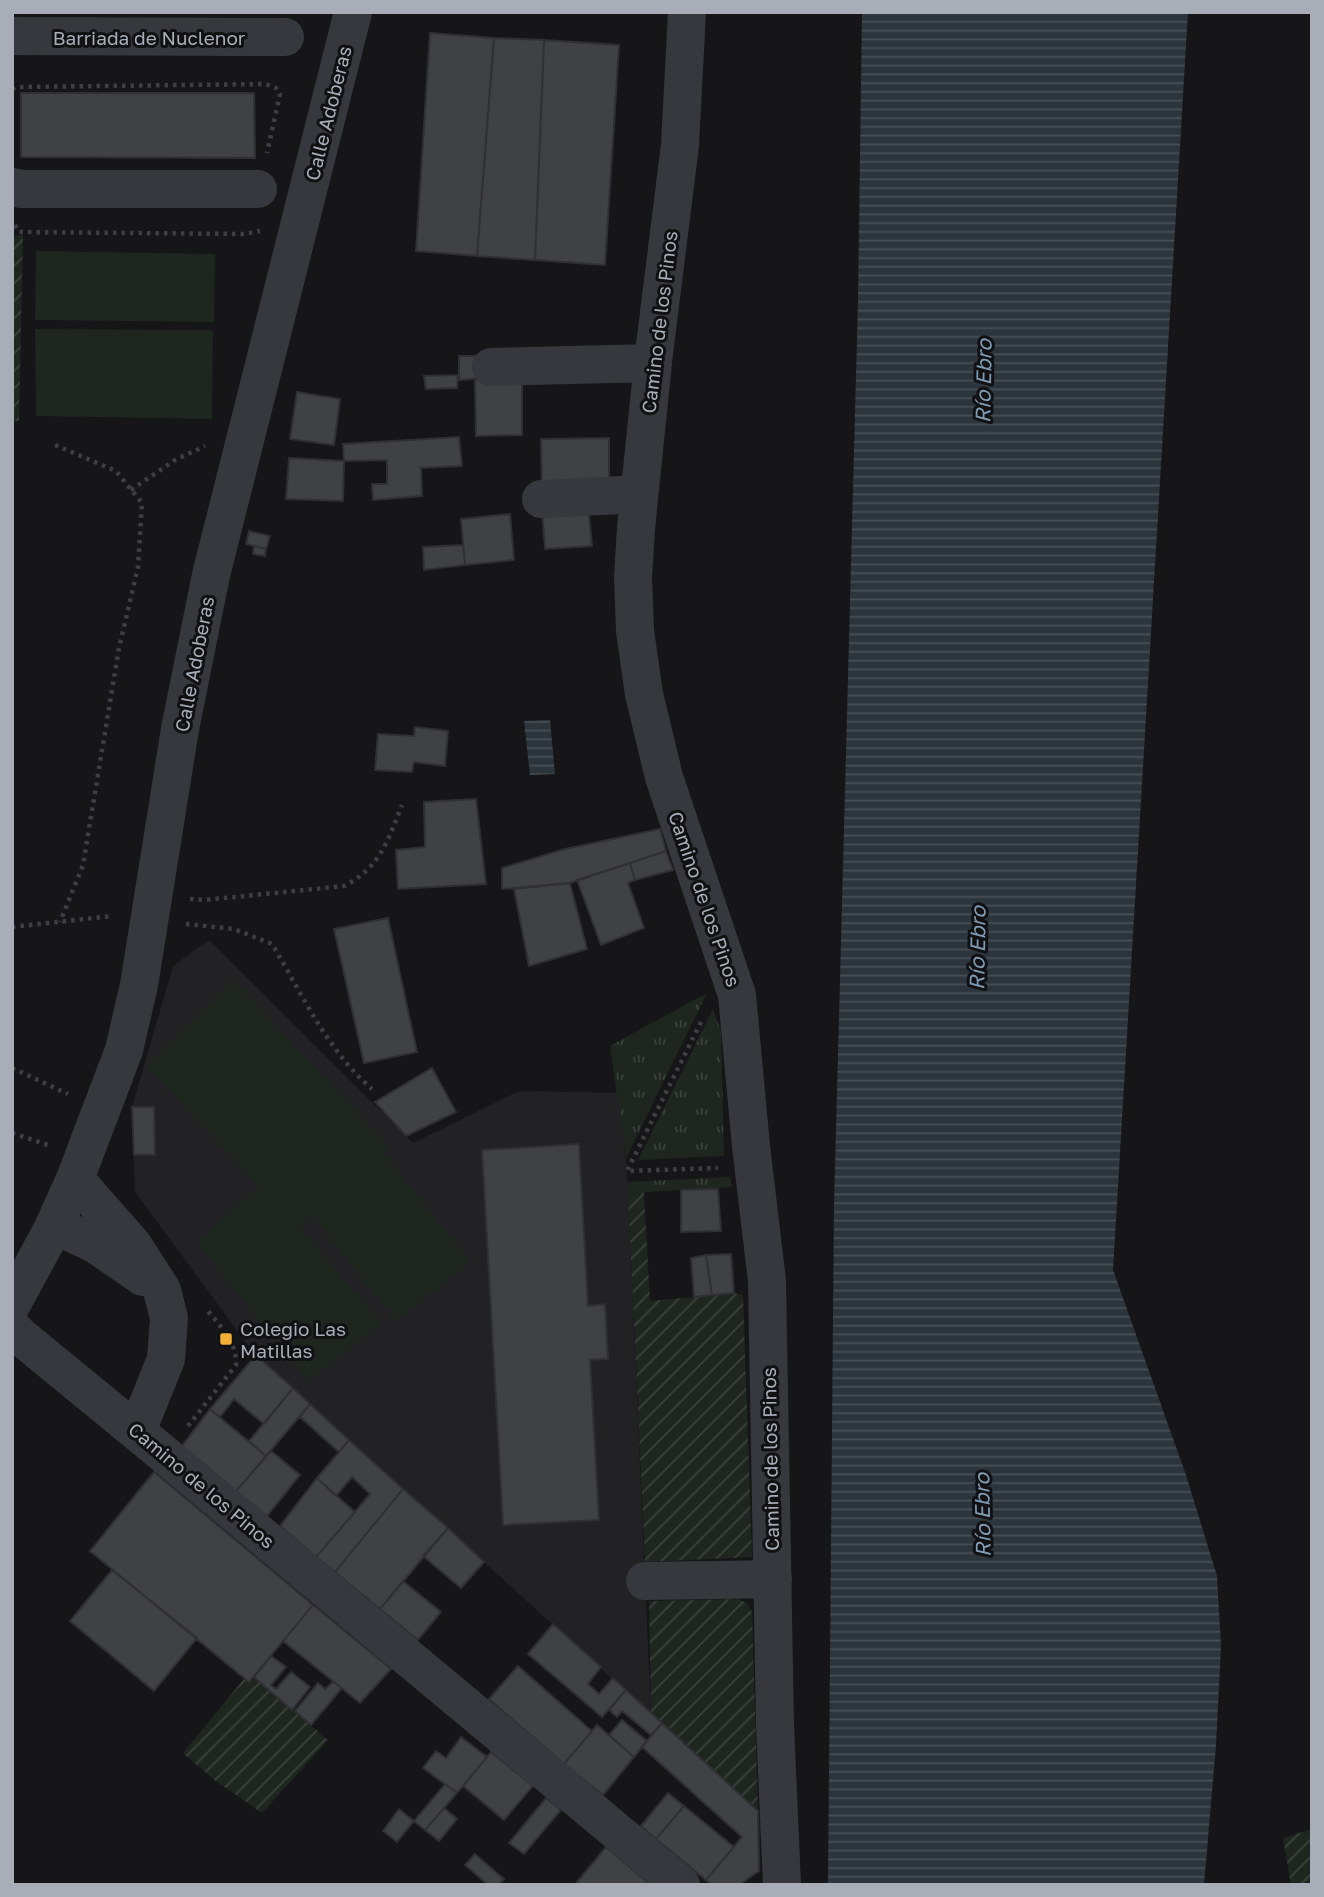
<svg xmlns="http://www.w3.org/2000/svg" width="1324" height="1897" viewBox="0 0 1324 1897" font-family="'Golos Text',sans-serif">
  <defs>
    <pattern id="grass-tufts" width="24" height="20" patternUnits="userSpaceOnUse" patternTransform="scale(1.75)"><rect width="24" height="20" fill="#1e261f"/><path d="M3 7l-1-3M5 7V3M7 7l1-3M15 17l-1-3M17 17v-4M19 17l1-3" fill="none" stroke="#3c433d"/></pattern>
    <pattern id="garden-furrows" width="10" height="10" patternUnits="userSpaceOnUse" patternTransform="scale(1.75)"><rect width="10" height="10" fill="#1e261f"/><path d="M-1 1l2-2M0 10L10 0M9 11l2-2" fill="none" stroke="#3c433d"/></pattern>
    <pattern id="water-rules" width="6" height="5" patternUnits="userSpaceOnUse" patternTransform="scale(1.75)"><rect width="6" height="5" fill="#2c353c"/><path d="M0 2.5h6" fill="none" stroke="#485056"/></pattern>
  </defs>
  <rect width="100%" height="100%" fill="#161618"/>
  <path fill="#222225" d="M 209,940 L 413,1143 L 519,1091 L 618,1093 L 627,1171 L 651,1714 L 253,1352 L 135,1192 L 132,1107 L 173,966 Z"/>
  <path fill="url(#grass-tufts)" d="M 707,993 L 626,1158 L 610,1046 Z
    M 713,1009 L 721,1032 L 724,1156 L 638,1160 Z
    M 730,1177 L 732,1187 L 628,1193 L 627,1182 Z"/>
  <path fill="#1e261f" d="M 36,251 L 215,254 L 214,322 L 35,320 Z
    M 35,329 L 213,330 L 212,419 L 36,416 Z
    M 233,979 L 389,1147 L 384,1153 L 471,1262 L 395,1321 L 314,1217 L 299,1227 L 381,1323 L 308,1381 L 197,1242 L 259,1186 L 147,1066 Z"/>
  <path fill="url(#garden-furrows)" d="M 23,235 L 19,421 L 12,421 L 12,236 Z
    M 644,1192 L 650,1301 L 734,1293 L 743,1295 L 752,1557 L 645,1562 L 628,1193 Z
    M 737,1599 L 747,1603 L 752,1612 L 758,1811 L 651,1714 L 649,1601 Z
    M 254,1677 L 328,1740 L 262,1813 L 213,1779 L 183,1753 L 244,1679 L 249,1682 Z
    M 1312,1829 L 1312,1885 L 1291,1885 L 1283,1838 Z"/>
  <path fill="url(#water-rules)" d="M 862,12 L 1188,12 L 1113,1270 L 1186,1475 L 1217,1576 L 1221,1647 L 1216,1745 L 1204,1885 L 828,1885 L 834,1205 L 858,301 Z
    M 550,720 L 555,774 L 530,775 L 524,721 Z"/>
  <path fill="#404145" stroke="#303034" stroke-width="2" d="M 430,33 L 494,38 L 477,256 L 416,251 Z
    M 494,38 L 544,40 L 535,260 L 477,256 Z
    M 544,40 L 619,45 L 605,265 L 535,260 Z
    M 21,93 L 254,93 L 255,158 L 21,157 Z
    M 459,356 L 485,356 L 486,378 L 459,380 Z
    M 458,375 L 457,388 L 426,389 L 424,376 Z
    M 522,378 L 522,435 L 476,436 L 475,379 Z
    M 297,392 L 340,399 L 334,445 L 290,439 Z
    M 459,437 L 462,466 L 421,468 L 422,496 L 373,500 L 372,484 L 387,484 L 387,460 L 344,461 L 343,444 Z
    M 609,438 L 609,487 L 542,489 L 541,439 Z
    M 289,458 L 344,461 L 343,501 L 286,499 Z
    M 588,505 L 592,546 L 545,549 L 542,510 Z
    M 510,514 L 514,560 L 465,565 L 461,519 Z
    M 249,531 L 270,536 L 266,549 L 246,544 Z
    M 463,545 L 465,565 L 424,570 L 423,547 Z
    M 254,546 L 266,549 L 265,556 L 253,554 Z
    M 415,727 L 448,731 L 445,766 L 414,762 L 412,772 L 375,770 L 378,734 L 414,736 Z
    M 476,799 L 486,884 L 398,889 L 396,850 L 425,847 L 424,802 Z
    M 660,829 L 666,851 L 570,883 L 502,889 L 502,868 L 565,849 Z
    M 666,851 L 673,870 L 635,880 L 630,863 Z
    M 630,863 L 635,880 L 628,883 L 644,928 L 601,945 L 577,880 Z
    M 570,883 L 587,949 L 529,966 L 514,889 Z
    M 388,918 L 417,1052 L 364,1063 L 334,929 Z
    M 432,1068 L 456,1112 L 406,1136 L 375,1102 Z
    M 132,1107 L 154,1107 L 155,1155 L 134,1155 Z
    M 579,1144 L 588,1306 L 605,1304 L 608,1359 L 590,1360 L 599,1520 L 503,1525 L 482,1150 Z
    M 718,1189 L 721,1231 L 681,1232 L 681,1190 Z
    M 731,1254 L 734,1293 L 712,1295 L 706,1255 Z
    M 706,1255 L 712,1295 L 694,1297 L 691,1258 Z
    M 256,1355 L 293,1388 L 264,1424 L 234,1399 L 220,1417 L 210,1409 Z
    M 293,1388 L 310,1404 L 266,1456 L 249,1441 Z
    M 310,1404 L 349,1440 L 339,1452 L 300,1417 Z
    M 210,1409 L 266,1456 L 236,1491 L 182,1446 Z
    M 349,1440 L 403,1489 L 335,1572 L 316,1557 L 370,1494 L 352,1477 L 336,1496 L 317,1478 Z
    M 271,1451 L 300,1475 L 267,1516 L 236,1491 Z
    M 154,1472 L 313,1605 L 249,1682 L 90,1551 Z
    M 317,1478 L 355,1512 L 316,1557 L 280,1526 Z
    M 403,1489 L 448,1528 L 380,1609 L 335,1572 Z
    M 448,1528 L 484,1562 L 461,1588 L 423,1556 Z
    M 112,1570 L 197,1638 L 154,1691 L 70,1621 Z
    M 403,1581 L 441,1612 L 418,1640 L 380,1609 Z
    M 313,1605 L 391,1669 L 360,1703 L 283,1641 Z
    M 553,1624 L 601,1667 L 588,1684 L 599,1694 L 613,1678 L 626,1690 L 602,1717 L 528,1654 Z
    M 271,1656 L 286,1667 L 271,1685 L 276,1689 L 291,1672 L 310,1687 L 292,1710 L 254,1677 Z
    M 518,1666 L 592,1731 L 564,1764 L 489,1699 Z
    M 333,1682 L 342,1688 L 311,1725 L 295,1711 L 318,1683 L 325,1689 Z
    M 626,1690 L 662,1723 L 651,1735 L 622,1711 L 617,1717 L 609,1710 Z
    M 622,1720 L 647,1741 L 634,1757 L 609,1735 Z
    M 662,1723 L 758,1811 L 759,1871 L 739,1885 L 712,1885 L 706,1880 L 742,1837 L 642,1747 Z
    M 597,1725 L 634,1757 L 603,1795 L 564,1764 Z
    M 461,1737 L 487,1757 L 457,1793 L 423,1768 L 436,1751 L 446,1758 Z
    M 491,1752 L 533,1786 L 504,1820 L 463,1786 Z
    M 445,1784 L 457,1793 L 425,1830 L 414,1821 Z
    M 668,1793 L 684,1806 L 656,1839 L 641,1826 Z
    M 546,1798 L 561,1810 L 524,1854 L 509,1843 Z
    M 684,1806 L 734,1847 L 706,1880 L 656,1839 Z
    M 444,1808 L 457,1819 L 439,1841 L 425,1830 Z
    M 399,1809 L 414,1821 L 397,1842 L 383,1831 Z
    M 606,1847 L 651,1885 L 580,1885 L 577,1882 Z
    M 475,1854 L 504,1879 L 498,1885 L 488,1885 L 465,1865 Z"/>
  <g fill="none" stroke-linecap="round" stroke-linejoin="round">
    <path stroke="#3d3f44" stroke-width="4.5" stroke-dasharray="3.5 5" stroke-linecap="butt" d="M 12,89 L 16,87 L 266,84 L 276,88 L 280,94 L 267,153
      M 15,225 L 19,232 L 243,234 L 260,231
      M 55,445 L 116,471 L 142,503 L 138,567 L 119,648 L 83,865 L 60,922
      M 131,490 L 175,460 L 205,446
      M 190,899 L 205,900 L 344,886 C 380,868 388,840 402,805
      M 186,924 L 234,929 L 272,944 C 302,994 327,1050 372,1089
      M 12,927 L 112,916
      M 701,1022 L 627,1171 L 718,1168
      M 12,1068 L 68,1094
      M 12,1133 L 48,1145
      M 188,1426 L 236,1365 C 237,1342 221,1327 207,1310"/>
    <path stroke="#37383d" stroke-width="38" d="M 687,12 L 680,145 L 654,353 L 636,528 L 633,577 L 635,631 L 644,694 L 664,777 L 737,995 L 751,1146 L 767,1281 L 775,1725 L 782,1885
      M 12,36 L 285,37
      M 12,187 L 22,189 L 258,189
      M 491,367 L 653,363
      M 541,499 L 622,495
      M 75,1179 L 133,1245 L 162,1290 L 169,1318 L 166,1359 L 137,1431
      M 55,1225 L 95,1244 L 143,1277
      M 12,1304 L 52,1230 L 75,1179 L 124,1050 L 139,985 L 180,729 L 211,575 L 353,12
      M 12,1328 L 20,1336 L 165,1455 L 681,1885
      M 645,1581 L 773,1579"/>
  </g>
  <rect fill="#f2b134" stroke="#111113" stroke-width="2.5" x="219" y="1332" width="14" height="14" rx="3.5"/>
  <g text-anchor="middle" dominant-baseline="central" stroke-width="6" stroke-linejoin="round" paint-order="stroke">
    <g font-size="19" fill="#a8adb8" stroke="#111113">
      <text x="149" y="37">Barriada de Nuclenor</text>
      <text transform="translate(328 113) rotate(-76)">Calle Adoberas</text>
      <text transform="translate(659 322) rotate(-83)">Camino de los Pinos</text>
      <text transform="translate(194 664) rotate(-79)">Calle Adoberas</text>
      <text transform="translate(705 899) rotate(71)">Camino de los Pinos</text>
      <text transform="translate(770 1459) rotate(-91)">Camino de los Pinos</text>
      <text transform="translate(202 1485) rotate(40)">Camino de los Pinos</text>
    </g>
    <g font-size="19" fill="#a8adb8" stroke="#111113" text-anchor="start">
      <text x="240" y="1328">Colegio Las<tspan x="240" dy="22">Matillas</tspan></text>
    </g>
    <g font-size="21" font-style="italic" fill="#7f9bb3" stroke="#111113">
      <text transform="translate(983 381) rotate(-89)">Río Ebro</text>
      <text transform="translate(977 948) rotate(-89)">Río Ebro</text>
      <text transform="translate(982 1515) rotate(-91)">Río Ebro</text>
    </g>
  </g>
  <rect width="1324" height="1897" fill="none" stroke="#a8adb8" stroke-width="28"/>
</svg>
